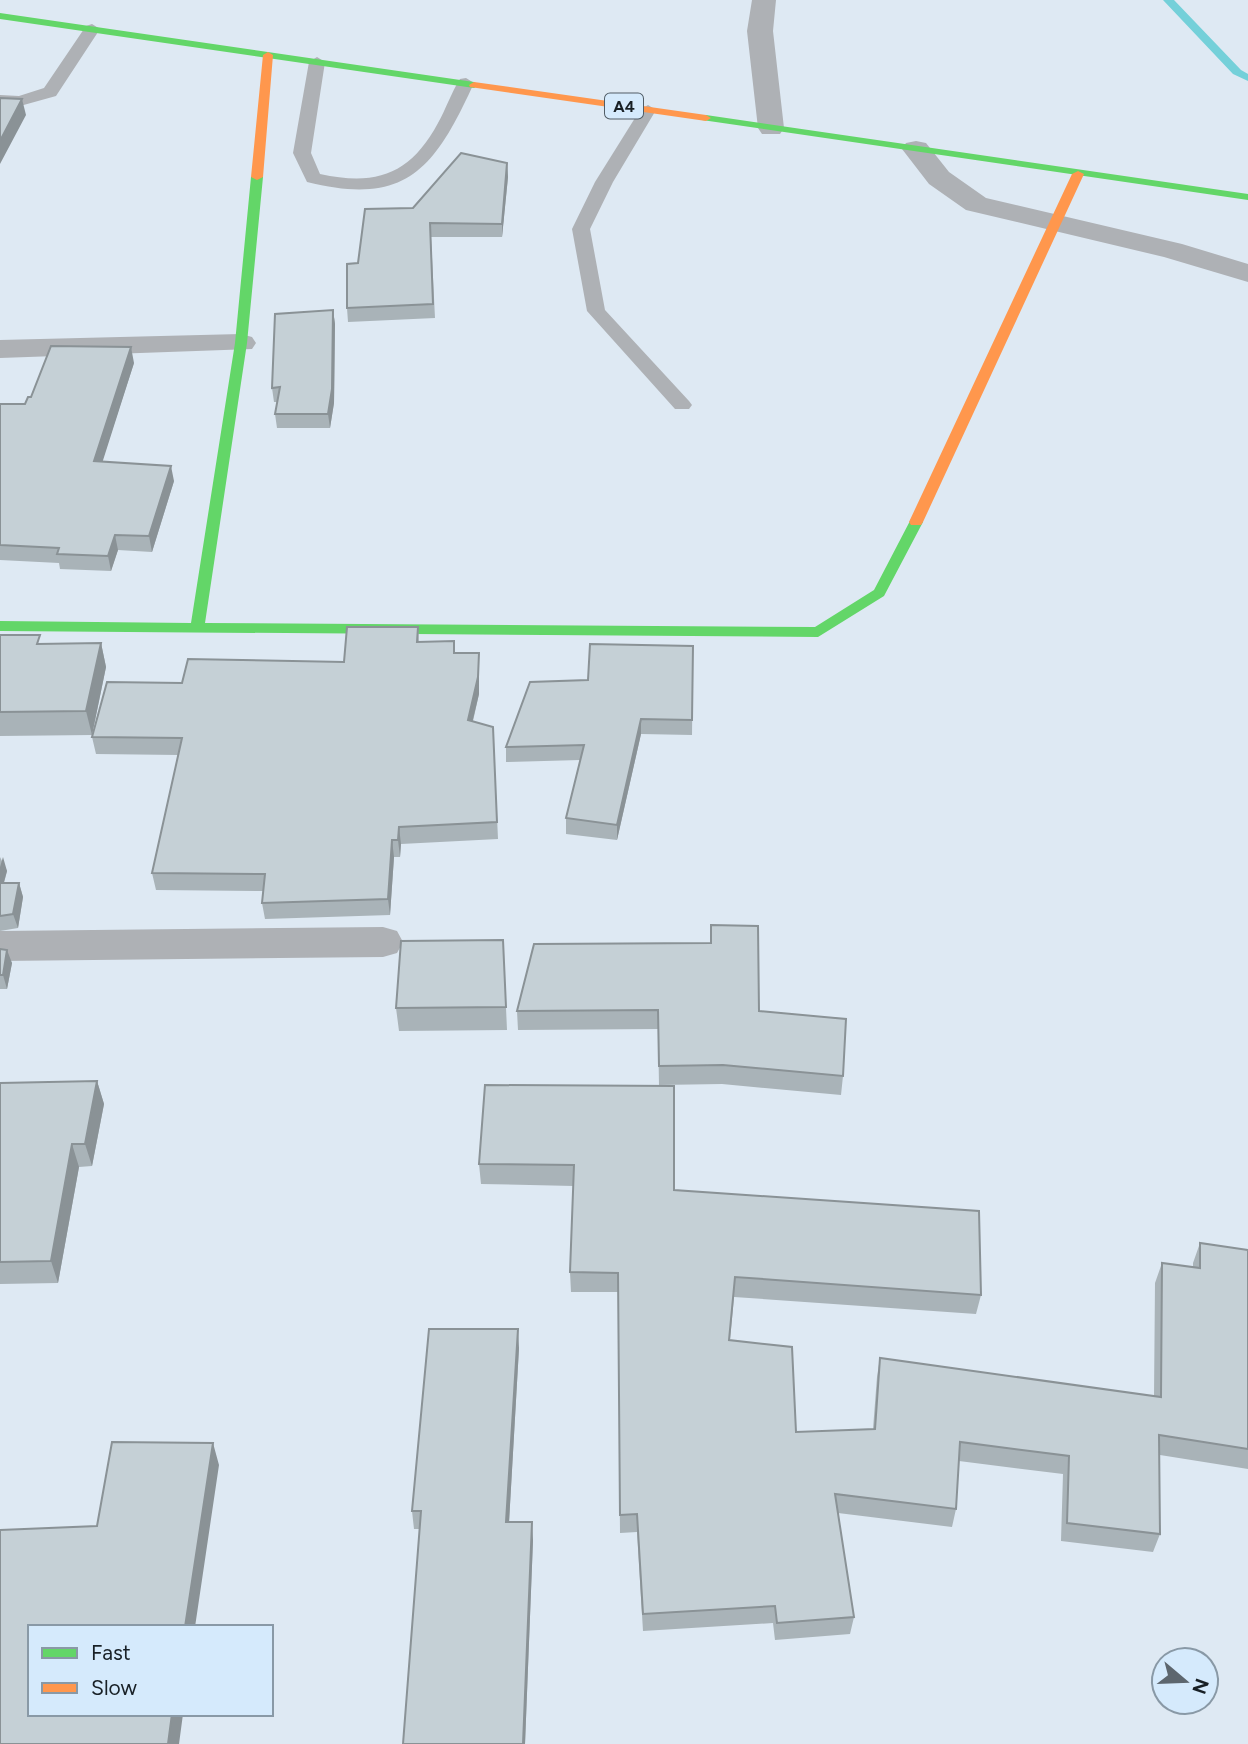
<svg xmlns="http://www.w3.org/2000/svg" width="1248" height="1744" viewBox="0 0 1248 1744" font-family="Figtree,sans-serif">
  <rect width="100%" height="100%" fill="#dee9f3"/>
  <g fill="none" stroke-linecap="round" stroke-linejoin="round">
    <path fill="#74d0d9" fill-rule="evenodd" d="M 1163,0 L 1174,0 L 1241,70 L 1248,74 L 1248,81 L 1233,74 Z"/>
    <path fill="#aeb1b5" fill-rule="evenodd" d="M 92,24 L 100,29 L 56,96 L 20,106 L 0,105 L 0,95 L 19,96 L 44,88 L 86,26 Z
      M 317,57 L 325,62 L 311,153 L 320,174 C 376,186 410,175 438,123 C 446,109 451,93 460,79 L 466,78 L 474,83 C 435,168 407,207 307,182 L 293,153 L 309,62 Z
      M 648,105 L 656,110 L 613,182 L 590,229 L 605,310 L 689,401 L 692,405 L 689,409 L 675,409 L 587,311 L 572,229 L 595,182 L 640,110 Z"/>
    <path fill="#aeb1b5" fill-rule="evenodd" d="M 752,0 L 776,0 L 773,31 L 784,128 L 780,134 L 762,134 L 758,128 L 747,31 Z
      M 916,141 L 926,143 L 949,172 L 986,198 L 1182,244 L 1248,264 L 1248,282 L 1164,257 L 966,210 L 929,184 L 902,149 L 906,143 Z
      M 241,334 L 252,337 L 256,343 L 252,349 L 0,358 L 0,340 Z
      M 383,927 L 397,931 L 403,942 L 397,953 L 383,957 L 0,961 L 0,931 Z"/>
    <path fill="#63d668" fill-rule="evenodd" d="M 0,13 L 474,82 L 479,85 L 474,88 L 0,19 Z
      M 706,115 L 1248,194 L 1248,200 L 702,120 L 702,116 Z
      M 257,174 L 263,177 L 247,343 L 205,623 L 815,627 L 874,590 L 911,519 L 921,519 L 923,522 L 884,596 L 818,637 L 0,631 L 0,621 L 191,623 L 235,343 L 251,177 Z"/>
    <path fill="#ff974d" fill-rule="evenodd" d="M 268,52 L 273,55 L 263,177 L 257,180 L 251,177 L 263,55 Z
      M 474,82 L 706,115 L 711,118 L 706,121 L 470,87 L 469,85 Z
      M 1078,171 L 1084,174 L 923,522 L 921,525 L 911,525 L 909,522 L 1072,174 Z"/>
  </g>
  <path fill="#a9b3b8" d="M 507,163 L 508,177 L 502,237 L 431,237 L 435,318 L 348,322 L 347,308 L 358,263 Z
    M 333,310 L 335,324 L 334,403 L 330,428 L 277,428 L 275,414 L 278,402 L 274,402 L 272,388 Z
    M 134,363 L 102,461 L 174,481 L 152,552 L 118,550 L 111,571 L 60,569 L 59,563 L 0,560 L 0,404 L 25,404 L 31,397 Z
    M 418,627 L 419,642 L 454,641 L 455,653 L 479,653 L 479,694 L 473,721 L 493,727 L 498,839 L 401,844 L 400,857 L 394,857 L 390,915 L 265,919 L 262,903 L 263,891 L 156,890 L 152,873 L 179,755 L 96,754 L 92,737 L 182,683 L 344,662 Z
    M 0,635 L 42,644 L 101,643 L 106,667 L 92,735 L 0,736 Z
    M 693,646 L 692,735 L 641,734 L 617,840 L 566,834 L 566,818 L 580,760 L 506,762 L 506,747 L 588,680 Z
    M 0,857 L 7,871 L 4,883 L 19,883 L 23,897 L 18,928 L 0,931 Z
    M 711,925 L 759,1011 L 843,1076 L 841,1095 L 722,1084 L 659,1085 L 658,1029 L 518,1030 L 517,1011 L 710,943 Z
    M 503,940 L 507,1030 L 399,1031 L 396,1008 Z
    M 0,949 L 12,963 L 7,989 L 0,989 Z
    M 97,1081 L 104,1104 L 92,1166 L 79,1167 L 58,1283 L 0,1284 L 0,1083 Z
    M 485,1085 L 674,1190 L 981,1295 L 976,1314 L 734,1297 L 730,1340 L 796,1432 L 873,1429 L 877,1377 L 880,1358 L 1154,1396 L 1155,1283 L 1162,1263 L 1193,1267 L 1193,1263 L 1200,1243 L 1248,1250 L 1248,1469 L 1160,1455 L 1160,1534 L 1153,1552 L 1061,1541 L 1063,1474 L 959,1461 L 956,1509 L 952,1527 L 838,1513 L 854,1617 L 850,1634 L 775,1640 L 773,1623 L 643,1631 L 637,1532 L 620,1533 L 618,1292 L 571,1292 L 570,1272 L 574,1186 L 481,1184 L 479,1164 Z
    M 519,1348 L 509,1522 L 533,1540 L 525,1744 L 403,1744 L 420,1529 L 414,1529 L 412,1511 Z"/>
  <path fill="#8a9296" d="M 22,99 L 26,115 L 0,164 L 0,141 Z
    M 507,163 L 508,177 L 502,237 L 502,224 Z
    M 333,310 L 335,324 L 334,403 L 330,428 L 328,414 Z
    M 131,347 L 134,363 L 98,476 L 94,461 Z
    M 171,466 L 174,481 L 152,552 L 149,536 Z
    M 115,535 L 118,550 L 111,571 L 108,556 Z
    M 101,643 L 106,667 L 92,735 L 86,711 Z
    M 479,653 L 479,694 L 469,736 L 468,720 Z
    M 641,719 L 641,734 L 617,840 L 617,825 Z
    M 399,827 L 401,844 L 400,857 L 398,840 Z
    M 392,840 L 394,857 L 390,915 L 388,899 Z
    M 3,857 L 7,871 L 0,896 L 0,867 Z
    M 19,883 L 23,897 L 18,928 L 13,914 Z
    M 7,950 L 12,963 L 7,989 L 3,975 Z
    M 97,1081 L 104,1104 L 92,1166 L 85,1144 Z
    M 72,1144 L 79,1167 L 58,1283 L 51,1261 Z
    M 518,1329 L 519,1348 L 508,1540 L 506,1522 Z
    M 213,1443 L 219,1465 L 195,1627 L 185,1627 Z
    M 532,1522 L 533,1540 L 525,1744 L 523,1744 Z
    M 172,1714 L 183,1714 L 179,1744 L 168,1744 Z"/>
  <path fill="#c5d0d6" stroke="#8a9296" stroke-width="2" d="M 0,98 L 22,99 L 0,141 Z
    M 461,153 L 507,163 L 502,224 L 430,223 L 433,304 L 347,308 L 347,264 L 358,263 L 365,209 L 413,208 Z
    M 333,310 L 332,389 L 328,414 L 275,414 L 280,387 L 272,388 L 275,314 Z
    M 51,346 L 131,347 L 94,461 L 171,466 L 149,536 L 115,535 L 108,556 L 57,554 L 59,548 L 0,545 L 0,404 L 25,404 L 28,397 L 31,397 Z
    M 347,627 L 418,627 L 417,642 L 454,641 L 454,653 L 479,653 L 478,677 L 468,720 L 493,727 L 497,822 L 399,827 L 398,840 L 392,840 L 388,899 L 262,903 L 265,874 L 152,873 L 182,738 L 92,737 L 107,682 L 182,683 L 188,659 L 344,662 Z
    M 0,635 L 40,635 L 37,644 L 101,643 L 86,711 L 0,712 Z
    M 590,644 L 693,646 L 692,720 L 641,719 L 617,825 L 566,818 L 584,745 L 506,747 L 530,682 L 588,680 Z
    M 0,883 L 19,883 L 13,914 L 0,916 Z
    M 711,925 L 758,926 L 759,1011 L 846,1019 L 843,1076 L 723,1065 L 659,1066 L 658,1010 L 517,1011 L 534,944 L 711,943 Z
    M 503,940 L 506,1007 L 396,1008 L 401,941 Z
    M 0,949 L 7,950 L 3,975 L 0,975 Z
    M 97,1081 L 85,1144 L 72,1144 L 51,1261 L 0,1262 L 0,1083 Z
    M 485,1085 L 674,1086 L 674,1190 L 979,1211 L 981,1295 L 735,1277 L 729,1340 L 792,1347 L 796,1432 L 875,1429 L 880,1358 L 1161,1397 L 1162,1263 L 1200,1268 L 1200,1243 L 1248,1250 L 1248,1449 L 1159,1435 L 1160,1534 L 1067,1523 L 1069,1456 L 960,1442 L 956,1509 L 835,1494 L 854,1617 L 777,1623 L 775,1606 L 643,1614 L 637,1514 L 620,1515 L 618,1273 L 570,1272 L 574,1165 L 479,1164 Z
    M 429,1329 L 518,1329 L 506,1522 L 532,1522 L 523,1744 L 403,1744 L 421,1511 L 412,1511 Z
    M 112,1442 L 213,1443 L 185,1627 L 30,1627 L 30,1714 L 172,1714 L 168,1744 L 0,1744 L 0,1530 L 97,1526 Z"/>
  <g text-anchor="middle" dominant-baseline="central" stroke-width="7" stroke-linejoin="round" paint-order="stroke">
    <rect fill="#d5eafc" stroke="#515d66" stroke-width="2" x="605" y="93.5" width="38" height="25" rx="5"/>
    <g font-size="16" font-weight="bold" fill="#182026">
      <text x="624" y="106">A4</text>
    </g>
  </g>
  <rect x="28" y="1625" width="245" height="91" fill="#d5eafc" stroke="#8999a6" stroke-width="2"/>
  <rect x="42" y="1648" width="35" height="10" fill="#63d668" stroke="#8999a6" stroke-width="2"/>
  <text x="91" y="1660" font-size="21" fill="#182026">Fast</text>
  <rect x="42" y="1683" width="35" height="10" fill="#ff974d" stroke="#8999a6" stroke-width="2"/>
  <text x="91" y="1695" font-size="21" fill="#182026">Slow</text>
  <g transform="translate(1185 1681) rotate(109)"><circle r="33" fill="#d5eafc" stroke="#8999a6" stroke-width="2"/>
  <path d="M0-5L12 26L0 18L-12 26Z" fill="#5d666e"/>
  <text y="-10" font-size="19" font-weight="bold" text-anchor="middle" fill="#182026">N</text>
  </g>
</svg>
